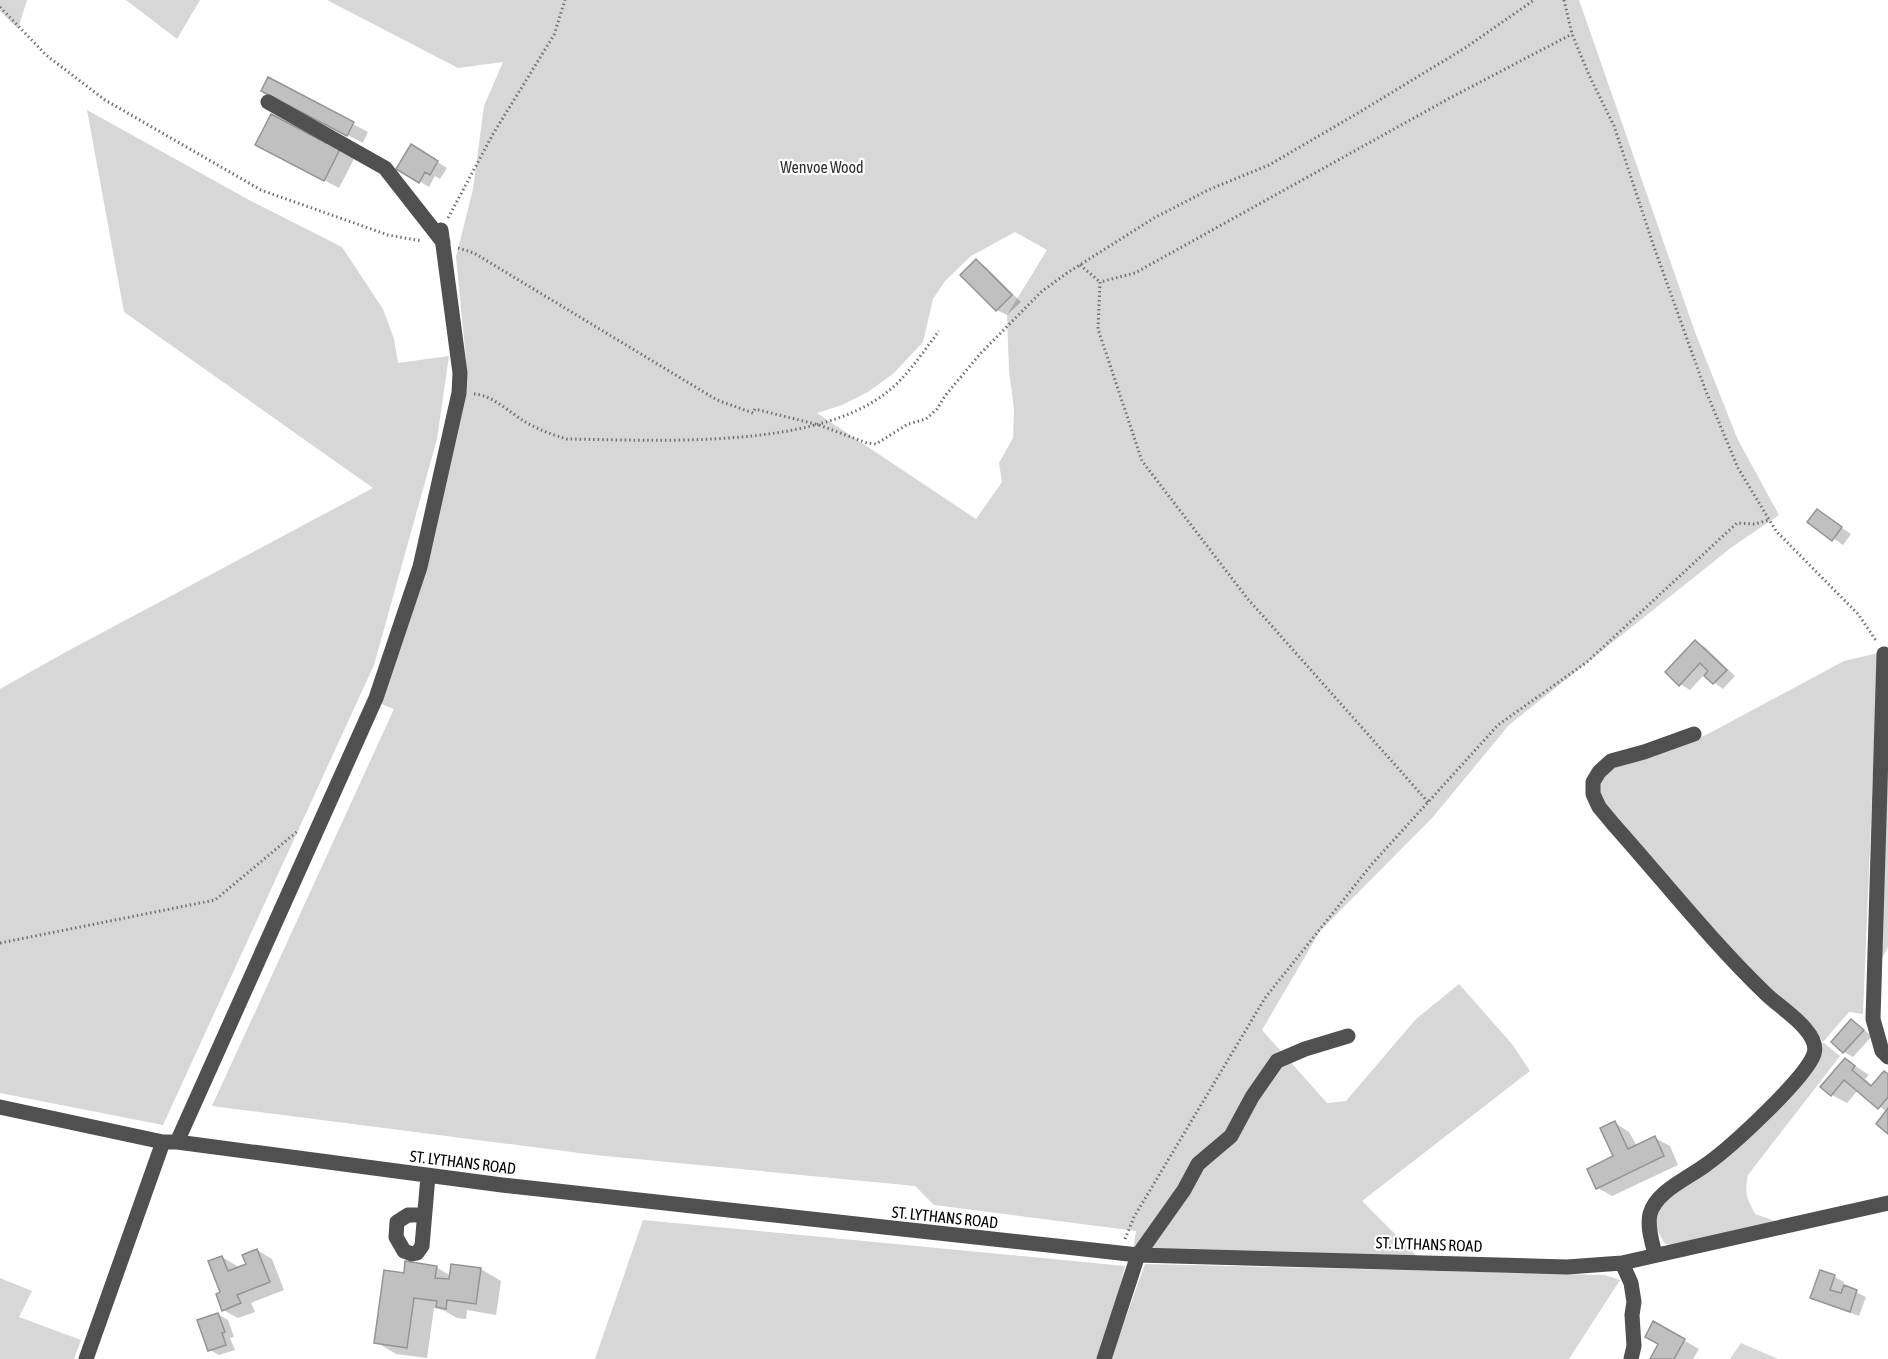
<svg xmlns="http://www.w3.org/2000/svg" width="1888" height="1359" viewBox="0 0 1888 1359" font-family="'Asap Condensed',sans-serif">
  <rect width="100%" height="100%" fill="#fff"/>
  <path fill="#d7d7d7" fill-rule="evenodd" d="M 0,0 L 27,0 L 18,29 L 0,11 Z
    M 126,0 L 200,0 L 177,39 Z
    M 327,0 L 1579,0 L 1695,332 L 1738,440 L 1779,515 L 1732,547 L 1509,725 L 1433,817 L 1320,931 L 1262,1030 L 1327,1103 L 1346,1101 L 1416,1019 L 1459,984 L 1512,1044 L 1530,1071 L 1362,1201 L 1417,1256 L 1133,1249 L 1136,1231 L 934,1205 L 915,1186 L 595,1155 L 212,1106 L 394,709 L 373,701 L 456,432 L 467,370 L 456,257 L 473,189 L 484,106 L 503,62 L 458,68 ZM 1015,232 L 1047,250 L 1007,315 L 1009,371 L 1014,409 L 1013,438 L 999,463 L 1002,482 L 976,519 L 817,413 L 842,405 L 868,392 L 894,373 L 923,342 L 933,299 L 945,281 L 971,256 Z
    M 87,110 L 251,201 L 342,247 L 383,309 L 394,339 L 398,363 L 449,356 L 437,439 L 374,665 L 163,1125 L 0,1093 L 0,689 L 64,653 L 373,488 L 124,312 Z
    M 1878,653 L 1863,1014 L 1849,1012 L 1823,1042 L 1840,1056 L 1748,1175 C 1744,1193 1747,1198 1755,1214 L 1778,1222 L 1675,1245 L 1665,1244 L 1653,1223 L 1658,1207 L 1818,1058 L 1823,1042 L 1809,1024 L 1760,984 L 1601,804 L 1598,787 L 1607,770 L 1706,735 L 1844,661 Z
    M 1888,682 L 1888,947 L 1880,962 Z
    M 643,1220 L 1125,1266 L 1108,1332 L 1098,1359 L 595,1359 Z
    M 1145,1264 L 1605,1275 L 1620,1280 L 1569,1359 L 1111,1359 Z
    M 0,1278 L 32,1291 L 19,1317 L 81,1340 L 74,1359 L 0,1359 Z
    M 1741,1343 L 1778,1359 L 1730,1359 Z"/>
  <path fill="#0003" d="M 268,79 L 368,132 L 363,143 L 277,99 Z
    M 327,145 L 356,155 L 339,188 L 272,153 Z
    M 412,146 L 447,168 L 440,179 L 435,176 L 429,187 L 398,168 Z
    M 976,261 L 986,267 L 1021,302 L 1007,315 L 997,310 L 962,275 Z
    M 1826,517 L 1851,534 L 1843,545 L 1809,522 Z
    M 1695,642 L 1705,647 L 1735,676 L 1723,689 L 1704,675 L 1690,690 L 1680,684 Z
    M 1852,1021 L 1872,1036 L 1853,1057 L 1844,1052 Z
    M 1846,1060 L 1869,1075 L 1865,1079 L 1873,1086 L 1888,1075 L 1888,1132 L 1887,1112 L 1858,1090 L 1847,1103 L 1832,1095 Z
    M 1615,1123 L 1629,1132 L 1637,1146 L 1655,1138 L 1670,1146 L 1678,1165 L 1612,1196 L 1598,1188 L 1615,1157 Z
    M 257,1250 L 272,1259 L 284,1290 L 251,1303 L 255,1312 L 238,1318 L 223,1310 L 222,1257 L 237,1266 L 238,1269 L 248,1265 Z
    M 452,1265 L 481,1269 L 501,1281 L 496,1315 L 467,1310 L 466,1319 L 457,1318 L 443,1310 L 434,1308 L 427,1358 L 396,1354 L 376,1342 L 405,1275 L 436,1267 L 451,1276 Z
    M 1821,1272 L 1835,1277 L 1844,1282 L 1843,1286 L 1866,1297 L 1859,1316 L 1822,1302 L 1812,1297 Z
    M 218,1314 L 228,1320 L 234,1337 L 230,1338 L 235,1350 L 219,1355 L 210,1350 Z
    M 1654,1323 L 1699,1349 L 1693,1359 L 1652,1359 L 1660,1344 Z"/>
  <path fill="#c0c0c0" stroke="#949494" stroke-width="1.5" d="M 268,77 L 354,122 L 347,136 L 261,91 Z
    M 271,114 L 326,143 L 342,145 L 324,181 L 255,145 Z
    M 411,144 L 438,161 L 430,175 L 425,172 L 419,183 L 396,169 Z
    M 976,259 L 1012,295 L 996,311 L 960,275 Z
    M 1817,509 L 1842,527 L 1832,541 L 1807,522 Z
    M 1695,640 L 1727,670 L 1713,684 L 1704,676 L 1708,671 L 1700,663 L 1679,686 L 1665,672 Z
    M 1851,1019 L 1864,1030 L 1843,1053 L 1831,1042 Z
    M 1845,1058 L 1855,1066 L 1852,1070 L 1871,1086 L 1884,1071 L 1888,1074 L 1888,1097 L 1878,1109 L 1844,1080 L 1831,1096 L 1820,1087 Z
    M 1888,1108 L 1888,1134 L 1876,1124 Z
    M 1615,1121 L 1628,1149 L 1655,1136 L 1664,1156 L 1596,1189 L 1587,1169 L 1613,1156 L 1600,1128 Z
    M 257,1249 L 270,1282 L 237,1295 L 241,1303 L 222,1311 L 216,1294 L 220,1292 L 208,1261 L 222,1256 L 228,1271 L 246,1264 L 242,1255 Z
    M 405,1261 L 437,1266 L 435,1278 L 449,1279 L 451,1264 L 481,1268 L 476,1304 L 447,1300 L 446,1309 L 436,1307 L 437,1301 L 414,1298 L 407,1348 L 374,1343 L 384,1270 L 404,1273 Z
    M 1820,1270 L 1835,1275 L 1830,1290 L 1841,1293 L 1844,1285 L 1857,1290 L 1850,1312 L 1810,1298 Z
    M 218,1313 L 225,1332 L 222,1333 L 226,1345 L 208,1351 L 197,1320 Z
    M 1653,1321 L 1685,1339 L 1674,1359 L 1650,1359 L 1658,1344 L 1645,1337 Z"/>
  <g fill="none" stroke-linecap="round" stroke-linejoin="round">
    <path stroke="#727272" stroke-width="3" stroke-dasharray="1.5 3" stroke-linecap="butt" d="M 1564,0 L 1572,34 L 1589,75 L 1614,126 L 1654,247 L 1705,389 L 1738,468 L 1776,531 L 1858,614 L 1877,642
      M 0,7 L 46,55 L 105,100 L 261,190 L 388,235 L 422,241
      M 448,218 L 493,134 L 554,35 L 565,0
      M 458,248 L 474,253 L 717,400 L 753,413 L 755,409 L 819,425 L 867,443 L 876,444 L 908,424 L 926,419 L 937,409 L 945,396 L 980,354 L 1041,292 L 1067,273 L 1154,218 L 1208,190 L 1269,165 L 1358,113 L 1465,48 L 1534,0
      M 1080,265 L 1100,282
      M 474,394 C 493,395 511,414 527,423 C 540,430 553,435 567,439 C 657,440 812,450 886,393 C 907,377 923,352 939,331
      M 1428,802 L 1247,598 L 1142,461 L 1098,329 L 1100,282 L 1135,273 L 1448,99 L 1572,34
      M 0,943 L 215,900 L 299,830
      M 1125,1239 L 1134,1217 L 1265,998 L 1372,864 L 1498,725 L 1587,662 L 1737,523 L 1755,524 L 1769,520"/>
    <path stroke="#505050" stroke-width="15" d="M 268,102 L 385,168 L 443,242
      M 1884,654 L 1873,1019 L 1882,1051 L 1888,1057
      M 0,1107 L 163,1142 L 177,1142 L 502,1185 L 1138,1255 L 1567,1267 L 1622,1263 L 1888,1203
      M 177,1142 L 376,698 L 420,567 L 459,393 L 460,373 L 441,230
      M 424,1215 L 408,1215 L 397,1222 L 396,1237 L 404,1251 L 412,1254 L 417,1253 L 422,1246 L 428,1176
      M 1655,1254 C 1652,1242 1647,1227 1650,1214 C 1656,1191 1689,1178 1707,1164 C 1731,1147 1805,1079 1814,1054 C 1821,1032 1780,1008 1766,994 C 1711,941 1664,881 1614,825 L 1599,807 L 1593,794 L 1593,782 L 1599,772 L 1611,761 L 1644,752 L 1694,734
      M 1622,1263 L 1631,1283 L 1634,1302 L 1632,1315 L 1634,1346 L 1631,1359
      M 86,1359 L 163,1142
      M 1104,1359 L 1138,1255 L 1184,1190 L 1198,1164 L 1231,1136 L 1252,1097 L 1277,1061 L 1305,1049 L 1348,1036"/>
  </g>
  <g text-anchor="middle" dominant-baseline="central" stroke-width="4.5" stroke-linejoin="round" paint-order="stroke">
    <g font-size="16" fill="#2e2e2e" stroke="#fff">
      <text x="822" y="167">Wenvoe Wood</text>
    </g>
    <g font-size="16" fill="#000" stroke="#fff">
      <text transform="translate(463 1162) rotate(7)">ST. LYTHANS ROAD</text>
      <text transform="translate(945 1217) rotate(6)">ST. LYTHANS ROAD</text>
      <text transform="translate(1429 1244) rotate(2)">ST. LYTHANS ROAD</text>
    </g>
  </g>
</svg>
